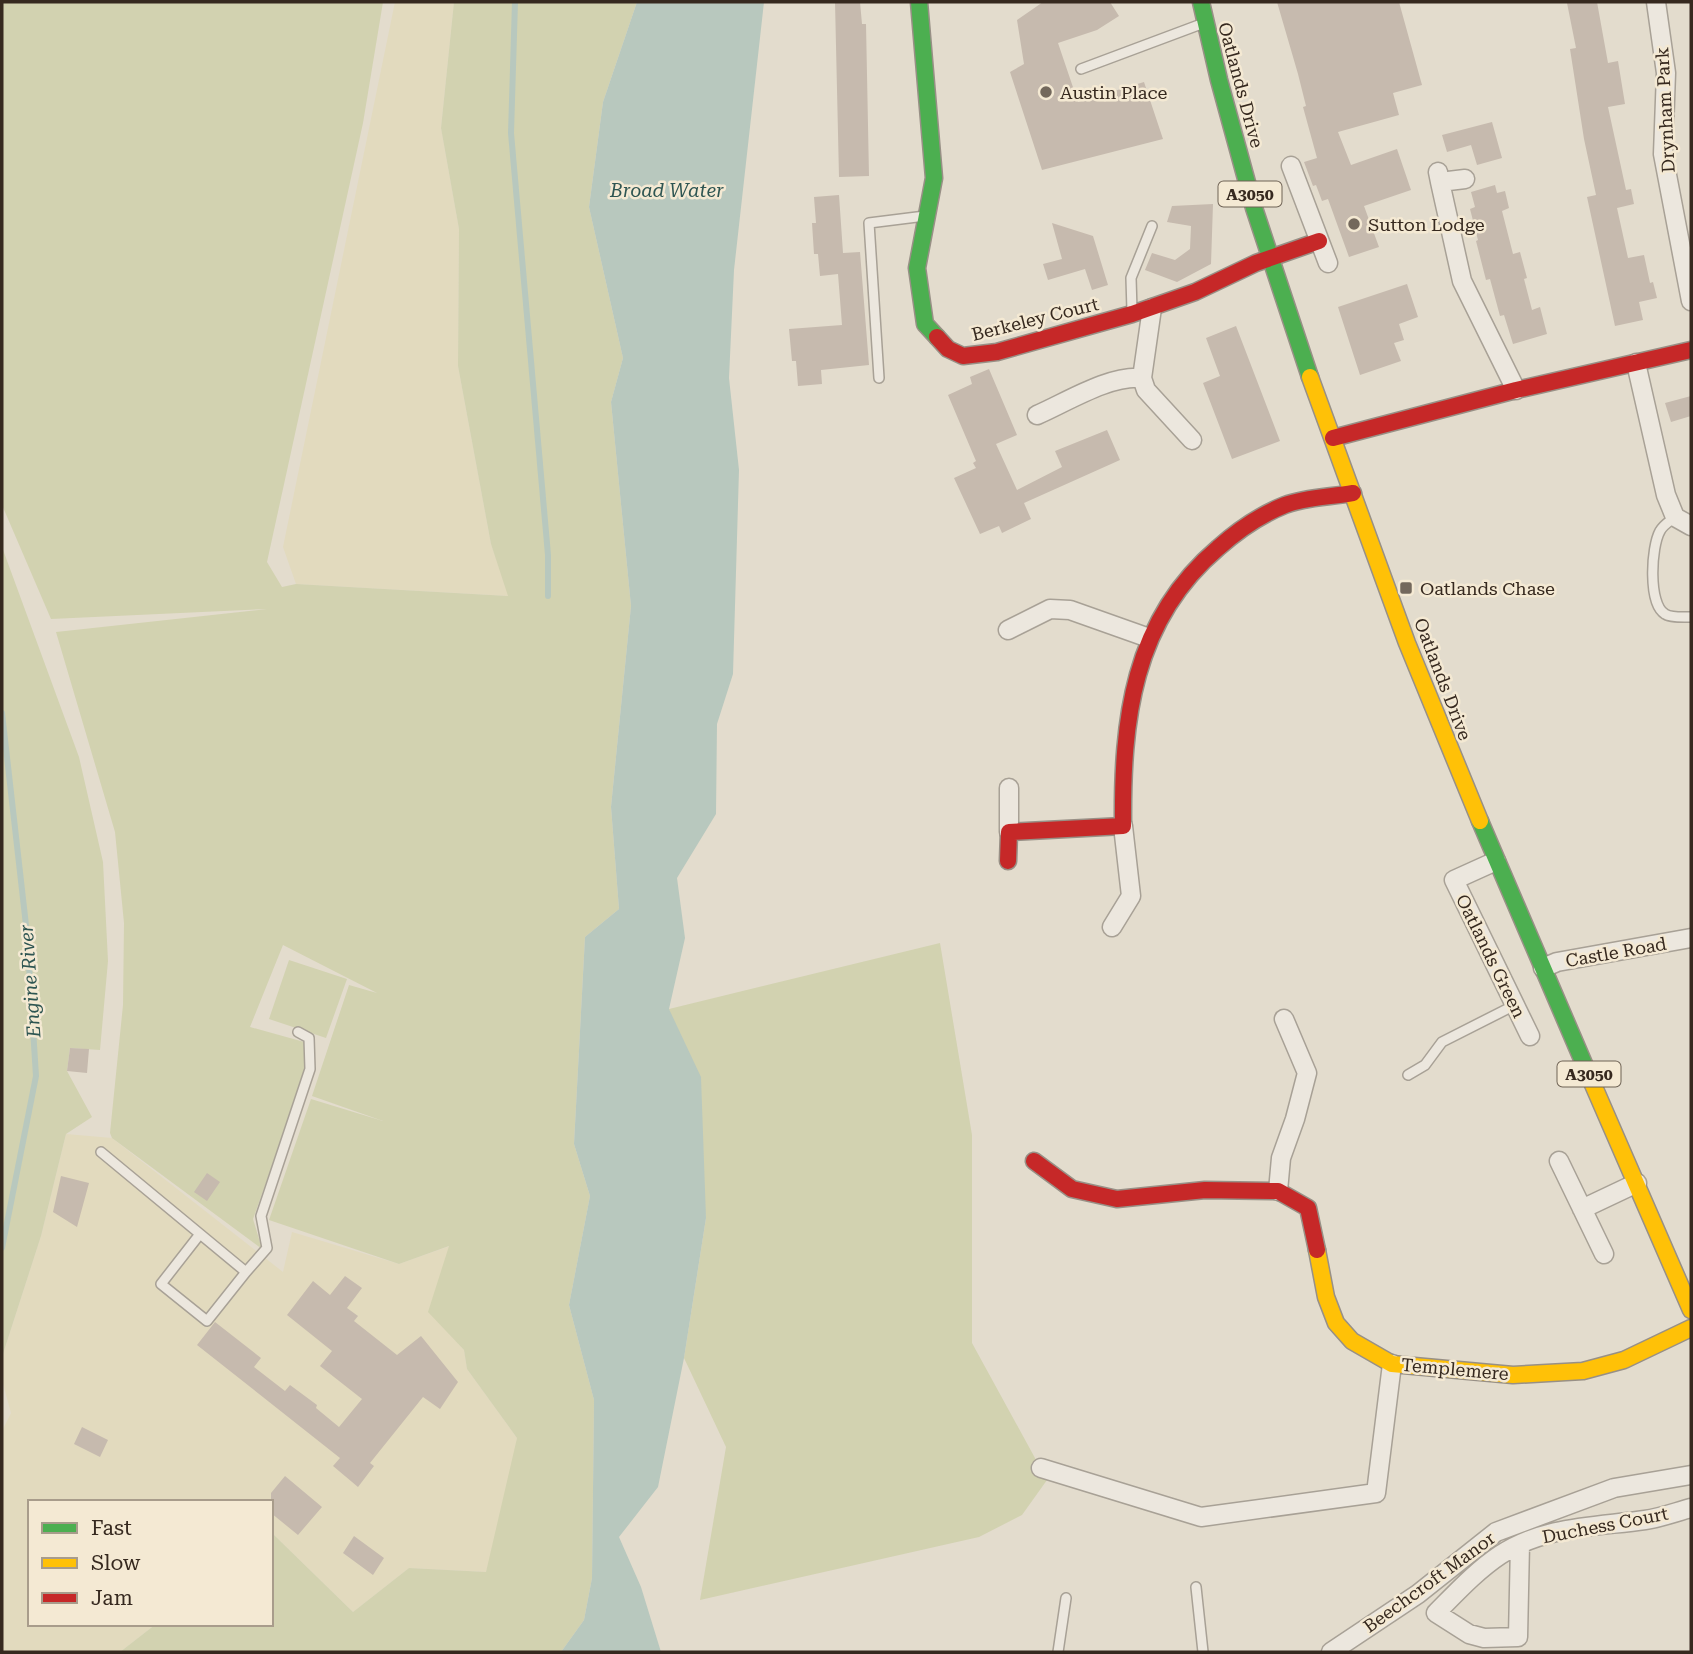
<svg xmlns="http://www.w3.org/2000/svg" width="1693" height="1654" viewBox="0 0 1693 1654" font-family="'Roboto Serif',serif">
  <rect width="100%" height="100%" fill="#e3dccd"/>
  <path fill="#e2dabe" d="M 395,2 L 454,2 L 441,128 L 459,229 L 458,366 L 491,544 L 509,596 L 296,584 L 283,547 Z
    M 66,1134 L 112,1138 L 283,1272 L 292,1232 L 399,1264 L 450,1246 L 429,1312 L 464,1350 L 467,1369 L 517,1438 L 507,1500 L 486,1572 L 409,1568 L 353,1612 L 273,1534 L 271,1536 L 271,1502 L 30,1502 L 30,1624 L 156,1624 L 120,1652 L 2,1652 L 2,1431 L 11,1413 L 2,1380 L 2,1357 L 41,1236 Z"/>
  <path fill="#d2d2b0" d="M 2,2 L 383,2 L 363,123 L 267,562 L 282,587 L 296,584 L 508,596 L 491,544 L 458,366 L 459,229 L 441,128 L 454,2 L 637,2 L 603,102 L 589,207 L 623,358 L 611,402 L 631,606 L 611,807 L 619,909 L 585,937 L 574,1144 L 590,1196 L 569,1305 L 594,1400 L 592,1578 L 584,1620 L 561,1652 L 120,1652 L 156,1624 L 271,1624 L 273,1534 L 353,1612 L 409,1568 L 486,1572 L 517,1438 L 467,1369 L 464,1350 L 428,1312 L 449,1246 L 399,1264 L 269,1220 L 311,1099 L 383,1121 L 312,1096 L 349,985 L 377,993 L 283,945 L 250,1027 L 315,1045 L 253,1219 L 262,1249 L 112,1138 L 110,1133 L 123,1005 L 124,923 L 115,832 L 56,632 L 267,609 L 51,619 L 2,505 Z
    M 2,547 L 79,757 L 103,862 L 108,961 L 100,1050 L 70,1048 L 67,1071 L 92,1117 L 66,1134 L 41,1236 L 2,1357 Z
    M 940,943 L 972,1135 L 972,1343 L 1047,1480 L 1022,1515 L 979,1537 L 700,1600 L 726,1447 L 684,1358 L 706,1218 L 669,1009 Z
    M 289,960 L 347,979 L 326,1038 L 269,1019 Z"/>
  <path fill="#b8c8be" d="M 637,2 L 764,2 L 734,270 L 729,378 L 739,470 L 733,674 L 717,724 L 716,814 L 677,878 L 685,938 L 669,1009 L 701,1077 L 706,1218 L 684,1358 L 658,1487 L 619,1537 L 641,1587 L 661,1652 L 561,1652 L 584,1620 L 592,1578 L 594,1400 L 569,1305 L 590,1196 L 574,1144 L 585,937 L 619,909 L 611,807 L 631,606 L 611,402 L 623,358 L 589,207 L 603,102 Z"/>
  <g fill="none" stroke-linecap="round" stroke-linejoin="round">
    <path stroke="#b8c8be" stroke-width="6" d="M 515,2 L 511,133 L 548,555 L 548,596
      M 2,713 L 27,934 L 36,1076 L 2,1248"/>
  </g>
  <path fill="#c6baae" d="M 835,2 L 860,2 L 862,24 L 866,24 L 869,176 L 839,177 Z
    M 1043,2 L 1110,2 L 1119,16 L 1097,30 L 1058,43 L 1078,102 L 1144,82 L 1163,139 L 1042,170 L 1010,72 L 1024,64 L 1017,20 Z
    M 1277,2 L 1399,2 L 1422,85 L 1393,93 L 1399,115 L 1338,132 L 1351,165 L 1397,149 L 1411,190 L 1364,206 L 1379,247 L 1349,257 L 1328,199 L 1322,201 L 1316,185 L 1313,186 L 1304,162 L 1317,158 L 1303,107 L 1306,106 L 1298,74 Z
    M 1577,2 L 1597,2 L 1608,63 L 1618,61 L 1625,104 L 1608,107 L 1626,190 L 1631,189 L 1634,204 L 1617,208 L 1628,258 L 1644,255 L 1650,283 L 1653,282 L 1657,298 L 1639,302 L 1643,320 L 1615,326 L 1587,197 L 1596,195 L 1584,139 L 1570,49 L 1576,48 L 1567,3 Z
    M 1492,122 L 1502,158 L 1477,165 L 1471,145 L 1447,152 L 1442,135 Z
    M 1495,185 L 1497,193 L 1505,191 L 1509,208 L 1502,211 L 1513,254 L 1520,252 L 1527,278 L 1524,279 L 1532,310 L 1540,307 L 1547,334 L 1513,344 L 1504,315 L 1500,316 L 1490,279 L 1486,280 L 1476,241 L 1478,240 L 1470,209 L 1475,207 L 1471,192 Z
    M 839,195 L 843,253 L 860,252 L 869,365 L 821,370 L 822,384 L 798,386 L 796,361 L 792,361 L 789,329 L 842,325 L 838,274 L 820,276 L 818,254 L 814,254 L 812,223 L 816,223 L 814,197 Z
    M 1213,204 L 1211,264 L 1177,282 L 1145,270 L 1152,253 L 1175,260 L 1190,249 L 1191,226 L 1167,222 L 1172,206 Z
    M 1052,223 L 1093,236 L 1108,285 L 1092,290 L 1085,269 L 1048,280 L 1043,264 L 1062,259 Z
    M 1407,284 L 1418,317 L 1399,324 L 1404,340 L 1394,343 L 1401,361 L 1360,375 L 1338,307 Z
    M 1236,326 L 1280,441 L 1232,459 L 1203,383 L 1220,376 L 1206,338 Z
    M 989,369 L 1017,435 L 996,444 L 1017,490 L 1062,467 L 1055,451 L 1107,430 L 1120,460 L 1024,503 L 1031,519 L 1002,533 L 999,526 L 980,534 L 954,478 L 976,468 L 973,463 L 976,461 L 948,395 L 972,384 L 970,377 Z
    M 1691,396 L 1691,416 L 1671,422 L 1665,403 Z
    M 70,1048 L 89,1049 L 87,1073 L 67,1071 Z
    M 207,1173 L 220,1182 L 207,1201 L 194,1192 Z
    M 61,1176 L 89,1183 L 77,1227 L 53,1212 Z
    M 345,1276 L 362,1288 L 347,1308 L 358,1316 L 354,1321 L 397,1355 L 421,1336 L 458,1382 L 440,1409 L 423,1397 L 370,1463 L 374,1466 L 358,1487 L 333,1466 L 340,1458 L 197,1345 L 215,1322 L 261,1358 L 254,1367 L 285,1391 L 290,1385 L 317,1405 L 316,1408 L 339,1427 L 362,1399 L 320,1366 L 332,1351 L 287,1315 L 313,1281 L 330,1295 Z
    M 82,1427 L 108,1440 L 100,1457 L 74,1444 Z
    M 285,1476 L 322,1507 L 298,1535 L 271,1513 L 271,1493 Z
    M 354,1536 L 384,1558 L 373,1575 L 343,1553 Z"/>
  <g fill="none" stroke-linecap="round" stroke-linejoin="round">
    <defs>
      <path id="lane" d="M 1081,69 L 1204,23
        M 1132,311 L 1131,278 L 1152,226
        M 879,378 L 869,223 L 925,216
        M 1675,517 C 1670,521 1663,525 1660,531 C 1651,547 1648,604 1665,614 C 1671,618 1683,617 1691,617
        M 1408,1075 L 1425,1065 L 1442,1042 L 1515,1005
        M 101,1152 L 246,1272 L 267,1248 L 261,1216 L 310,1069 L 309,1038 L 298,1032
        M 200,1234 L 161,1284 L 207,1321 L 246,1272
        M 1196,1587 L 1203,1652
        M 1058,1652 L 1066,1598"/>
      <path id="street" d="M 1656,2 L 1666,73 L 1663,154 L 1691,301
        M 1291,166 L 1328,263
        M 1438,172 L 1440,182 L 1465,179
        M 1440,182 L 1462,281 L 1516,390
        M 1152,308 L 1142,378 L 1146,390 L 1192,440
        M 1636,363 L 1666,495 L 1675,517 L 1691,526
        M 1037,415 C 1067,402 1109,375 1142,378
        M 1008,630 L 1050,609 L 1070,610 L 1149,638
        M 1009,832 L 1009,788
        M 1496,861 L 1454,880 L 1530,1036
        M 1112,927 L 1131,896 L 1123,826
        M 1543,968 L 1557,962 L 1691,938
        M 1559,1161 L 1604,1254
        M 1278,1191 L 1281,1158 L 1295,1119 L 1307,1073 L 1284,1019
        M 1582,1209 L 1637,1183
        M 1041,1468 L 1201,1517 L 1376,1493 L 1392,1364
        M 1520,1544 L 1518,1637 L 1484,1638 L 1469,1634 L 1436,1613 C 1456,1593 1476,1571 1500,1555 C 1544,1526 1595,1527 1645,1520 C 1660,1518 1676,1512 1691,1508
        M 1331,1652 L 1418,1594 L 1496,1532 L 1614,1488 L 1691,1475"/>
      <path id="fast" d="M 919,2 L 934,178 L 917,268 L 925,324 L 937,337
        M 1201,2 L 1219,80 L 1254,208 L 1310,377
        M 1480,821 L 1588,1073"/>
      <path id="slow" d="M 1310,377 L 1407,643 L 1480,821
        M 1588,1073 L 1691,1310
        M 1317,1250 L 1326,1297 L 1336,1323 L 1352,1341 L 1392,1364 L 1513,1375 L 1583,1371 L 1624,1360 L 1691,1328"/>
      <path id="jam" d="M 937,337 L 948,349 L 963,356 L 997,352 L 1132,314 L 1195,292 L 1256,263 L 1319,241
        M 1333,438 L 1516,390 L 1691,350
        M 1008,861 L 1009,832 L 1123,826 C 1122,721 1132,621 1218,548 C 1237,531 1260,515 1285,505 C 1306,497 1330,497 1353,493
        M 1034,1161 L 1072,1189 L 1117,1199 L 1205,1190 L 1278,1191 L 1308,1208 L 1317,1250"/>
    </defs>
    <use href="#lane" stroke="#a8a196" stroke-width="12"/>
    <use href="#street" stroke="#a8a196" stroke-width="21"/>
    <use href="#fast" stroke="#989086" stroke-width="19"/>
    <use href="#slow" stroke="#989086" stroke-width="19"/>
    <use href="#jam" stroke="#989086" stroke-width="19"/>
    <use href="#lane" stroke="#ece7de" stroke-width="9"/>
    <use href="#street" stroke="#ece7de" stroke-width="18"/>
    <use href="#fast" stroke="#4caf50" stroke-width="16"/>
    <use href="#slow" stroke="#ffc107" stroke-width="16"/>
    <use href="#jam" stroke="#c62828" stroke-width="16"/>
  </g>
  <g fill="#73685c" stroke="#f4e9d3" stroke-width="2.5">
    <circle cx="1046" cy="92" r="7"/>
    <circle cx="1354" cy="224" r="7"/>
    <rect x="1399" y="581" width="14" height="14" rx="3.5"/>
  </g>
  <g text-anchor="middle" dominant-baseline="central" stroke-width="5" stroke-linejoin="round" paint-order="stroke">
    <g fill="#f4e9d3" stroke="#6f6355" stroke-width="2">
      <rect x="1218.5" y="181.5" width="63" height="25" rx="5"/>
      <rect x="1557.5" y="1061.5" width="63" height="25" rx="5"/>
    </g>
    <g font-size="16" font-weight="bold" fill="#36291f">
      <text x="1250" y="194">A3050</text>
      <text x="1589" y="1074">A3050</text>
    </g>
    <g font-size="18" fill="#36291f" stroke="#f4e9d3">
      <text transform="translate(1241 85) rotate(75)">Oatlands Drive</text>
      <text transform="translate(1665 110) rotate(-93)">Drynham Park</text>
      <text transform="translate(1035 319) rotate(-14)">Berkeley Court</text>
      <text transform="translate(1443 679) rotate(69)">Oatlands Drive</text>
      <text transform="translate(1616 952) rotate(-10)">Castle Road</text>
      <text transform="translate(1491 956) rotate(64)">Oatlands Green</text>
      <text transform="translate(1455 1369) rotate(5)">Templemere</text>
      <text transform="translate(1605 1525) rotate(-11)">Duchess Court</text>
      <text transform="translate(1429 1582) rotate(-36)">Beechcroft Manor</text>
    </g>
    <g font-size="18" fill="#36291f" stroke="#f4e9d3" text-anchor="start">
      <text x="1060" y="92">Austin Place</text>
      <text x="1368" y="224">Sutton Lodge</text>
      <text x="1420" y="588">Oatlands Chase</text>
    </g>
    <g font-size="19" font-style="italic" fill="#2e5552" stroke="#f4e9d3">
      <text x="667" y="190">Broad Water</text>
      <text transform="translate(30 981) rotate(-94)">Engine River</text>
    </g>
  </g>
  <rect width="1693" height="1654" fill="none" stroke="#36291f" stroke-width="7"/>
  <rect x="28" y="1500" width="245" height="126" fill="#f4e9d3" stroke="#a89c8b" stroke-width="2"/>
  <rect x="42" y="1523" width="35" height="10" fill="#4caf50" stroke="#a89c8b" stroke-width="2"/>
  <text x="91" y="1535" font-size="21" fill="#36291f">Fast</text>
  <rect x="42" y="1558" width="35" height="10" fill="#ffc107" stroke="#a89c8b" stroke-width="2"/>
  <text x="91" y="1570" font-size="21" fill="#36291f">Slow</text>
  <rect x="42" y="1593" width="35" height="10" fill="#c62828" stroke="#a89c8b" stroke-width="2"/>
  <text x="91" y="1605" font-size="21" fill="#36291f">Jam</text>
</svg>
